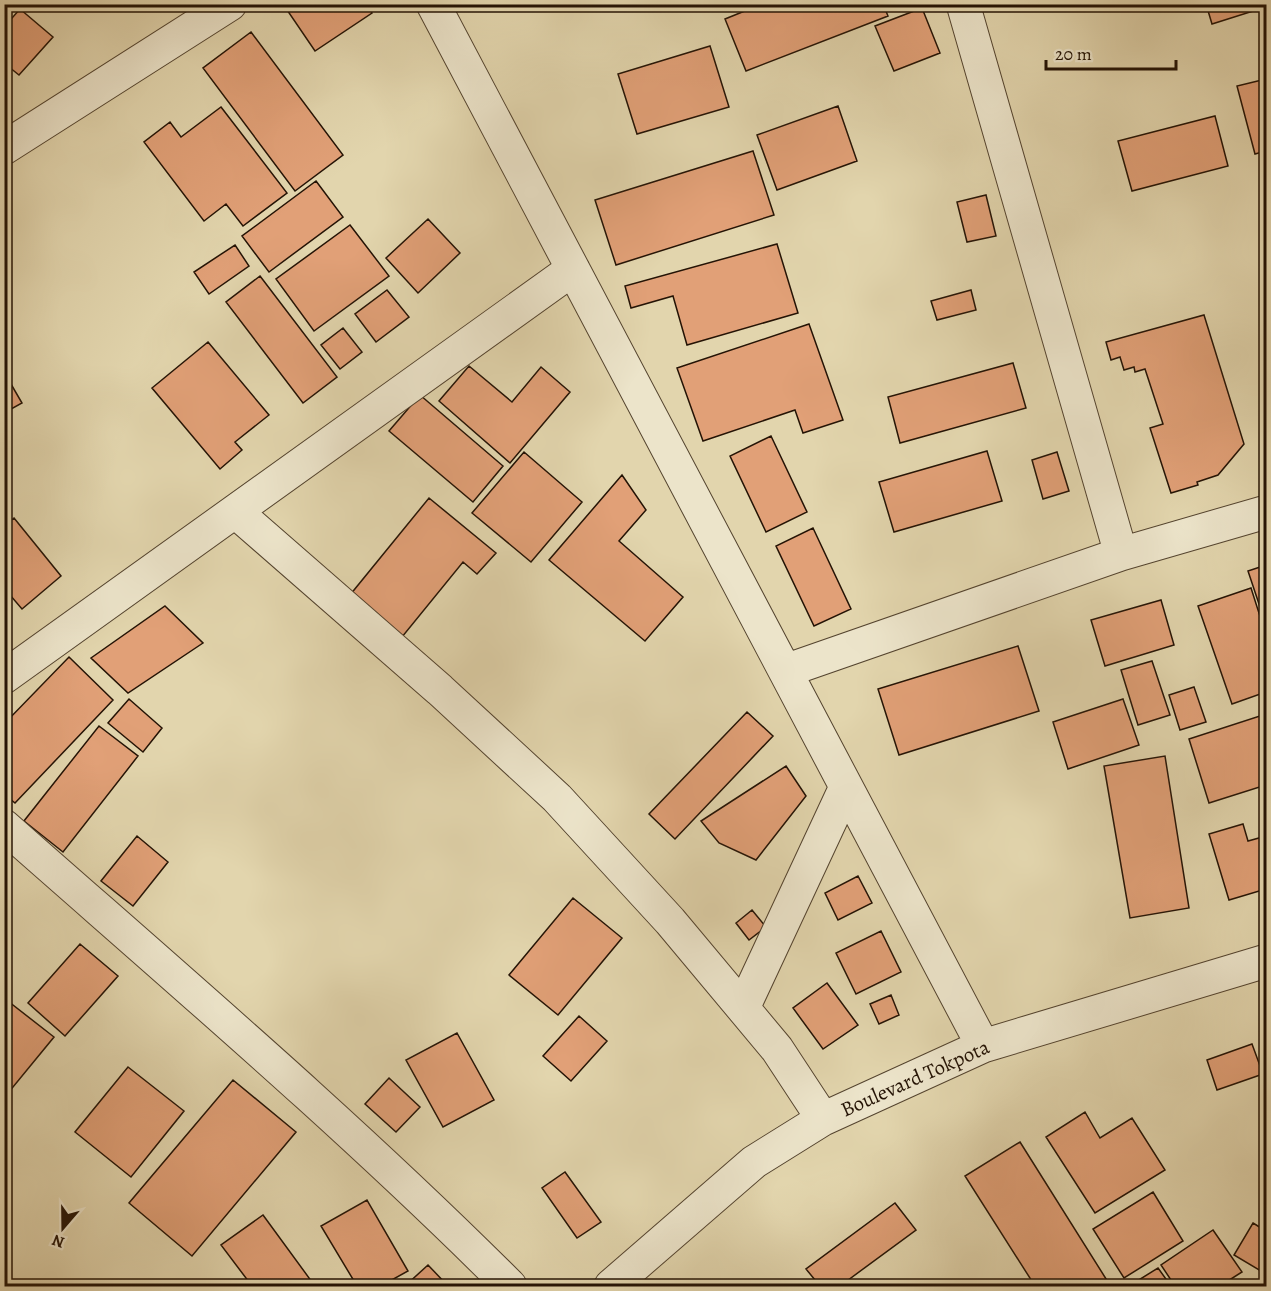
<svg xmlns="http://www.w3.org/2000/svg" width="1271" height="1291" viewBox="0 0 1271 1291" font-family="Alegreya,serif">
  <rect width="100%" height="100%" fill="#e2d5ad"/>
  <filter id="stains"><feTurbulence type="fractalNoise" baseFrequency=".00333" numOctaves="4"/><feColorMatrix values="0 0 0 0 .2 0 0 0 0 .09 0 0 0 0 .02 0 0 0 .5 -.17"/></filter>
  <radialGradient id="worn" r=".72"><stop offset=".6" stop-color="#630" stop-opacity="0"/><stop offset="1" stop-color="#630" stop-opacity=".3"/></radialGradient>
  <path fill="#e1a077" stroke="#241305" stroke-width="1.5" d="M 283,4 L 367,4 L 372,13 L 315,51 Z
    M 762,4 L 883,4 L 888,16 L 746,71 L 725,19 Z
    M 1206,4 L 1266,4 L 1266,7 L 1212,24 Z
    M 922,8 L 940,53 L 894,71 L 875,26 Z
    M 20,9 L 53,37 L 19,75 L 4,63 L 4,27 Z
    M 251,32 L 343,155 L 295,191 L 203,68 Z
    M 710,46 L 729,107 L 637,134 L 618,74 Z
    M 1266,79 L 1266,151 L 1255,154 L 1237,86 Z
    M 838,106 L 857,161 L 777,190 L 757,135 Z
    M 221,107 L 287,193 L 243,226 L 226,204 L 204,221 L 144,142 L 170,122 L 181,137 Z
    M 1215,116 L 1228,166 L 1132,191 L 1118,141 Z
    M 753,151 L 774,215 L 616,265 L 595,200 Z
    M 316,181 L 343,217 L 269,272 L 242,236 Z
    M 986,195 L 996,236 L 967,242 L 957,202 Z
    M 428,219 L 460,253 L 418,293 L 386,258 Z
    M 350,225 L 389,276 L 314,331 L 276,279 Z
    M 777,244 L 798,313 L 687,345 L 673,296 L 631,308 L 625,286 Z
    M 235,245 L 249,266 L 209,294 L 194,272 Z
    M 260,276 L 337,377 L 303,403 L 226,302 Z
    M 387,290 L 409,317 L 376,342 L 355,314 Z
    M 971,290 L 976,310 L 937,320 L 931,301 Z
    M 1204,315 L 1244,444 L 1218,475 L 1197,482 L 1198,485 L 1171,493 L 1150,428 L 1163,424 L 1145,369 L 1135,372 L 1134,367 L 1124,370 L 1120,357 L 1111,360 L 1106,342 Z
    M 809,324 L 843,420 L 803,433 L 795,410 L 703,441 L 677,368 Z
    M 343,328 L 362,352 L 340,369 L 321,345 Z
    M 208,342 L 269,415 L 235,442 L 242,450 L 220,469 L 152,388 Z
    M 1013,363 L 1026,408 L 900,443 L 888,397 Z
    M 469,366 L 512,402 L 541,367 L 570,392 L 510,463 L 439,401 Z
    M 4,372 L 22,403 L 4,413 Z
    M 420,395 L 503,466 L 473,502 L 389,431 Z
    M 771,436 L 807,512 L 766,532 L 730,456 Z
    M 987,451 L 1002,501 L 894,532 L 879,482 Z
    M 524,452 L 582,502 L 531,562 L 472,513 Z
    M 1057,452 L 1069,491 L 1043,499 L 1032,460 Z
    M 622,475 L 646,510 L 619,541 L 683,597 L 645,641 L 549,560 Z
    M 429,498 L 496,553 L 477,574 L 463,562 L 402,637 L 350,595 Z
    M 14,518 L 61,576 L 22,609 L 4,588 L 4,526 Z
    M 813,528 L 851,609 L 814,626 L 776,546 Z
    M 1266,565 L 1266,625 L 1248,571 Z
    M 1251,588 L 1266,635 L 1266,692 L 1232,704 L 1198,606 Z
    M 1161,600 L 1174,645 L 1105,666 L 1091,620 Z
    M 165,606 L 203,643 L 128,693 L 91,658 Z
    M 1018,646 L 1039,711 L 899,755 L 878,689 Z
    M 69,657 L 113,700 L 15,803 L 4,794 L 4,724 Z
    M 1152,661 L 1170,715 L 1138,725 L 1121,670 Z
    M 1194,687 L 1206,722 L 1180,730 L 1169,695 Z
    M 129,699 L 162,728 L 143,752 L 108,723 Z
    M 1123,699 L 1139,745 L 1068,769 L 1053,722 Z
    M 747,712 L 773,736 L 675,839 L 649,814 Z
    M 1266,714 L 1266,785 L 1209,803 L 1189,739 Z
    M 99,726 L 138,756 L 63,852 L 24,821 Z
    M 1165,756 L 1189,908 L 1130,918 L 1104,766 Z
    M 786,766 L 806,796 L 756,860 L 719,843 L 701,821 Z
    M 1243,824 L 1248,841 L 1266,836 L 1266,889 L 1229,900 L 1209,834 Z
    M 137,836 L 168,862 L 133,906 L 101,881 Z
    M 858,876 L 872,903 L 838,920 L 825,893 Z
    M 573,898 L 622,938 L 558,1015 L 509,975 Z
    M 752,910 L 766,927 L 749,940 L 736,923 Z
    M 881,931 L 901,972 L 856,994 L 836,953 Z
    M 80,944 L 118,976 L 65,1036 L 28,1003 Z
    M 827,983 L 858,1025 L 823,1049 L 793,1008 Z
    M 891,995 L 899,1015 L 879,1024 L 870,1004 Z
    M 4,998 L 54,1037 L 4,1098 Z
    M 579,1016 L 607,1041 L 571,1081 L 543,1056 Z
    M 457,1033 L 494,1100 L 443,1127 L 406,1060 Z
    M 1252,1044 L 1263,1074 L 1217,1090 L 1207,1060 Z
    M 128,1067 L 184,1111 L 131,1177 L 75,1132 Z
    M 389,1078 L 420,1107 L 396,1132 L 365,1104 Z
    M 233,1080 L 296,1132 L 192,1256 L 129,1203 Z
    M 1085,1112 L 1100,1138 L 1132,1118 L 1165,1170 L 1095,1213 L 1046,1137 Z
    M 1020,1142 L 1108,1282 L 1100,1286 L 1035,1286 L 965,1176 Z
    M 565,1172 L 601,1222 L 577,1238 L 542,1188 Z
    M 1153,1192 L 1183,1241 L 1124,1278 L 1093,1229 Z
    M 367,1200 L 408,1271 L 381,1286 L 357,1286 L 321,1226 Z
    M 895,1203 L 916,1230 L 840,1286 L 820,1286 L 806,1269 Z
    M 263,1215 L 312,1282 L 307,1286 L 252,1286 L 221,1245 Z
    M 1253,1223 L 1266,1231 L 1266,1274 L 1234,1255 Z
    M 1213,1230 L 1242,1272 L 1220,1286 L 1175,1286 L 1161,1265 Z
    M 428,1265 L 448,1286 L 405,1286 Z
    M 1158,1268 L 1171,1286 L 1129,1286 Z"/>
  <g fill="none" stroke-linecap="round" stroke-linejoin="round">
    <defs>
      <path id="minor" d="M 433,4 L 983,1046
        M 963,4 L 1121,554
        M 4,148 L 230,4
        M 236,512 L 440,690 L 557,798 L 670,921 L 777,1049 L 823,1119
        M 785,671 L 1121,554 L 1266,512
        M 4,677 L 573,269
        M 4,826 C 175,977 349,1125 510,1286
        M 743,1008 L 846,787
        M 611,1286 L 754,1162 L 823,1119 L 983,1046 L 1266,961"/>
    </defs>
    <use href="#minor" stroke="#54442f" stroke-width="35"/>
    <use href="#minor" stroke="#ece4ca" stroke-width="33"/>
  </g>
  <g text-anchor="middle" dominant-baseline="central" stroke-width="5" stroke-linejoin="round" paint-order="stroke">
    <g font-size="21" fill="#241305" stroke="#ece4ca">
      <text transform="translate(915 1078) rotate(-24)">Boulevard Tokpota</text>
    </g>
  </g>
  <rect width="1271" height="1291" fill="none" stroke="#e2d5ad" stroke-width="24"/>
  <rect x="6" y="6" width="1259" height="1279" fill="none" stroke="#241305" stroke-width="3"/>
  <rect x="12" y="12" width="1247" height="1267" fill="none" stroke="#241305" stroke-width="1.5"/>
  <g transform="translate(63 1228) rotate(200)" stroke="#ece4ca" stroke-width="4.5" paint-order="stroke">
  <path d="M0-4.5L10 22L0 15L-10 22Z" fill="#241305"/>
  <text y="-9" font-size="16" font-weight="bold" text-anchor="middle" fill="#241305">N</text>
  </g>
  <path d="M1046 60v9h130v-9" fill="none" stroke="#241305" stroke-width="3"/>
  <text x="1055" y="60" font-size="18" fill="#241305" stroke="#ece4ca" stroke-width="4.5" paint-order="stroke">20 m</text>
  <rect width="100%" height="100%" filter="url(#stains)"/>
  <rect width="100%" height="100%" fill="url(#worn)"/>
</svg>
